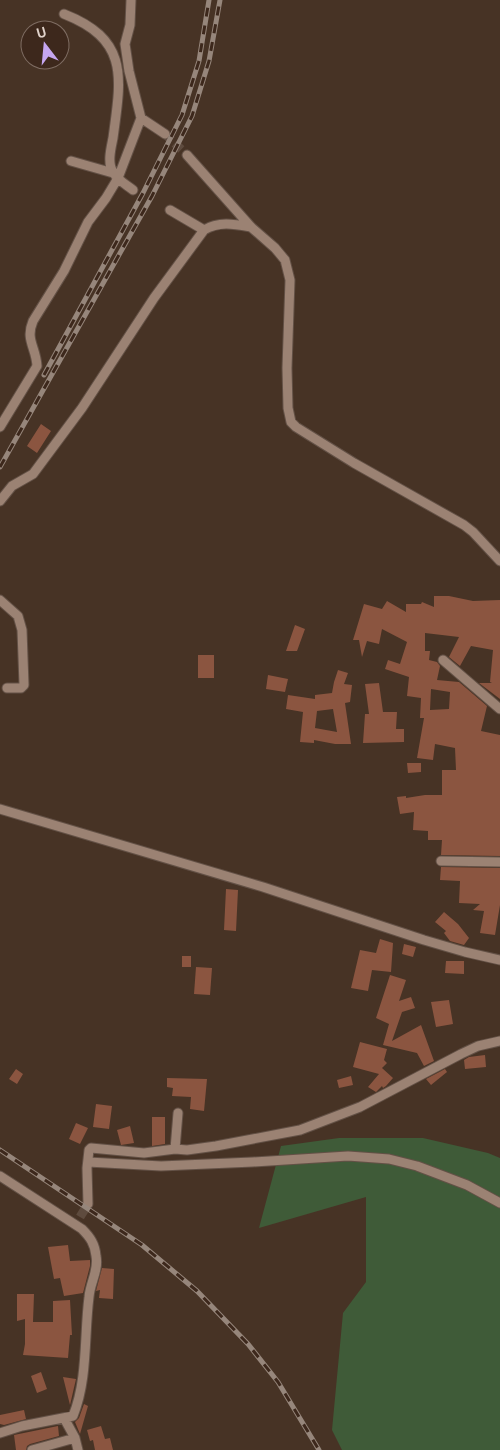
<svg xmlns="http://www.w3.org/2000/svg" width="500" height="1450" viewBox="0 0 500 1450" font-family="'Space Grotesk',sans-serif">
  <rect width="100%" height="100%" fill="#473325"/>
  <path fill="#3f5b38" d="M 339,1138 L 423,1138 L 488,1153 L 500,1158 L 500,1450 L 342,1450 L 332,1430 L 343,1313 L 366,1282 L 366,1197 L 259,1228 L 281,1146 Z"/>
  <path fill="#8b5540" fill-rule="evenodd" d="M 41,424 L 51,431 L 37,453 L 27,446 Z
    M 434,596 L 449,596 L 473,601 L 500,600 L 500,699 L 479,683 L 492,683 L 490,682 L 493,650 L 471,646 L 460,666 L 449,657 L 459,637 L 425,633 L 425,651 L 430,651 L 429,660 L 437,662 L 440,666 L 437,680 L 459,682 L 487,706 L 481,731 L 500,735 L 500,856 L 441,855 L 442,840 L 428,840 L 428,831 L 413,830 L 414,812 L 400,814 L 397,797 L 406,796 L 406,798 L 425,795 L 442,795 L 442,770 L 456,770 L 455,748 L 435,744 L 433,760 L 417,758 L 424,718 L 420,718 L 421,698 L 407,696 L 409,677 L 385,669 L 388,660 L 400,664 L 407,642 L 382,629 L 379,644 L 367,641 L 362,657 L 359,640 L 353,640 L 364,604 L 382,609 L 387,601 L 406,612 L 406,604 L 421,604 L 422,602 L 434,607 ZM 431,689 L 450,692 L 449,709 L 430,710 Z
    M 295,625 L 305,629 L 297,651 L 286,651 Z
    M 198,655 L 214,655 L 214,678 L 198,678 Z
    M 338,670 L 348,673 L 344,684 L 352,685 L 350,702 L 345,703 L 351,744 L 335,744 L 314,740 L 314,743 L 300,742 L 303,712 L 286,709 L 288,695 L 315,699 L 315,695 L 332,693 L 334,682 ZM 333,709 L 337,732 L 315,728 L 317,711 Z
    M 268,675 L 288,679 L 285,692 L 266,689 Z
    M 379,683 L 383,712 L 397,712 L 396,729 L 404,729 L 404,742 L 363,743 L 365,714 L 369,714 L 365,684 Z
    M 407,763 L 421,763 L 421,772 L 408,773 Z
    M 441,867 L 500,868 L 500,905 L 495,935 L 480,933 L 484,911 L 473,910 L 480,904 L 459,903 L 460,881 L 440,880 Z
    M 226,889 L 238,890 L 236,931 L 224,930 Z
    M 444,912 L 458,924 L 469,938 L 464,945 L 450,941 L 444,933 L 446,931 L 435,922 Z
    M 380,939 L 393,943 L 391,972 L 372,970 L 368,991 L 351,988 L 360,950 L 376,953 Z
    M 404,944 L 416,947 L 413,957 L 402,954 Z
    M 182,956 L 191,956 L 191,967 L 182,967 Z
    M 446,961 L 464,961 L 464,974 L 445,973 Z
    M 196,967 L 212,968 L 210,995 L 194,994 Z
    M 390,975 L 406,980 L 399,1001 L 411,997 L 415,1008 L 402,1012 L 392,1041 L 421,1025 L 434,1061 L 424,1066 L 417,1053 L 383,1045 L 389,1024 L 376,1018 Z
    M 449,1000 L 453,1024 L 436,1027 L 431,1002 Z
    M 360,1042 L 387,1049 L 384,1060 L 387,1063 L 382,1068 L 393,1078 L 386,1086 L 383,1088 L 382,1086 L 376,1092 L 368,1087 L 379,1074 L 353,1067 Z
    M 485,1055 L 486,1067 L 465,1069 L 464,1060 L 469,1057 Z
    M 16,1069 L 23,1074 L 17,1084 L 9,1079 Z
    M 445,1069 L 447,1072 L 431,1085 L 426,1079 Z
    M 351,1076 L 353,1085 L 339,1088 L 337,1080 Z
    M 167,1078 L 207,1079 L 204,1111 L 190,1109 L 191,1097 L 172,1096 L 173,1088 L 167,1087 Z
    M 96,1104 L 112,1106 L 109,1129 L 93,1127 Z
    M 152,1117 L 165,1117 L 165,1144 L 152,1146 Z
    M 76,1123 L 88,1128 L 80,1144 L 69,1139 Z
    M 130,1126 L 134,1143 L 121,1145 L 117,1130 Z
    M 68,1245 L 70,1261 L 90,1260 L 90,1266 L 83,1293 L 64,1296 L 60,1278 L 54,1279 L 48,1247 Z
    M 102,1268 L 114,1269 L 113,1299 L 99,1298 L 100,1290 L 96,1291 Z
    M 17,1294 L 34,1294 L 33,1322 L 53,1322 L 53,1301 L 70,1300 L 72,1335 L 70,1335 L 68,1358 L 23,1355 L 25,1344 L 25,1319 L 17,1321 Z
    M 41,1372 L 47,1389 L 37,1393 L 31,1376 Z
    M 63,1377 L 76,1379 L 70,1405 Z
    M 84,1404 L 88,1406 L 80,1434 L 75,1422 L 79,1418 Z
    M 24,1410 L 26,1419 L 4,1425 L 0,1424 L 0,1415 Z
    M 58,1426 L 59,1436 L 30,1444 L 27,1446 L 26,1450 L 16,1450 L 14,1435 Z
    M 101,1426 L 105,1439 L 110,1438 L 113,1450 L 95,1450 L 93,1440 L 90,1441 L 87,1430 Z"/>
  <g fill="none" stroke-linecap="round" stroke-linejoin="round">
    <path stroke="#5e4b3e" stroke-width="9" stroke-dasharray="9 4.5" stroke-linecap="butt" d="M 165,134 L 187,155
      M 80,1217 L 88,1204"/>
    <defs>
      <path id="minor" d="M 131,0 L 130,25 L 125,44 L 129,71 L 141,118 L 165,134
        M 64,14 C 130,40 121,78 113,138 C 111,148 107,163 113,172 C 117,180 127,185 133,190
        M 187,155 L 251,227 L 275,248 L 285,260 L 290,280 L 287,368 L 288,408 L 291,422 L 296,427 L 354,463 L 464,525 L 473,532 L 500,561
        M 71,161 L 113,173
        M 170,210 L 204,230
        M 0,427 L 37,366 C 36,347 25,340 33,321 L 64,271 L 88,222 L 106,198 L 118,178 L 141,118
        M 0,501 L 12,486 L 33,474 L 82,408 L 154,298 L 204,230 C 219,221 234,224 251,227
        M 0,600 L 18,616 L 22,630 L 24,685 L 21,688 L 7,688
        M 443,660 L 500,709
        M 0,809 L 263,887 L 424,940 L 465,952 L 500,960
        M 441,861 L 500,862
        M 175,1149 L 178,1113
        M 88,1162 L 161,1166 L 253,1162 L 348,1156 L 389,1159 L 417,1166 L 467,1185 L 500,1203
        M 0,1176 L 82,1229 C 90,1237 95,1244 96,1256 C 99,1270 90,1283 89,1297 C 84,1336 88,1379 73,1416 L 22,1426 L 0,1433
        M 88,1204 L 87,1168 L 89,1150 L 91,1148 L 144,1153 L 175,1149 L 187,1150 L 216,1146 L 300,1130 L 360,1107 L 461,1054 L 478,1046 L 500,1041
        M 64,1418 L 75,1438 L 78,1450
        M 32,1450 L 75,1438"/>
    </defs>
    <use href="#minor" stroke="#635146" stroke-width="11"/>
    <use href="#minor" stroke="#9b8273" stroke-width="9"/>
    <defs>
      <path id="rail" d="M 44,375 L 143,193 L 182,115 L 199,61 L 209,0
        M 0,467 L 152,196 L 192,116 L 209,61 L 220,0
        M 0,1150 L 142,1245 L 197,1291 L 248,1344 L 278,1382 L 319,1450"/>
    </defs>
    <use href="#rail" stroke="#96867b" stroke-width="5"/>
    <use href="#rail" stroke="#3d281c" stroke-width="3" stroke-dasharray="9" stroke-linecap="butt"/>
  </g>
  <g transform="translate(45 45) rotate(344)"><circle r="24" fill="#3d281c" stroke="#7e6c62"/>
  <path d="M0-4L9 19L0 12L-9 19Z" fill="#c5a6f0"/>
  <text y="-8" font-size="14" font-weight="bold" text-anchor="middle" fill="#e0d2ca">U</text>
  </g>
</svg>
